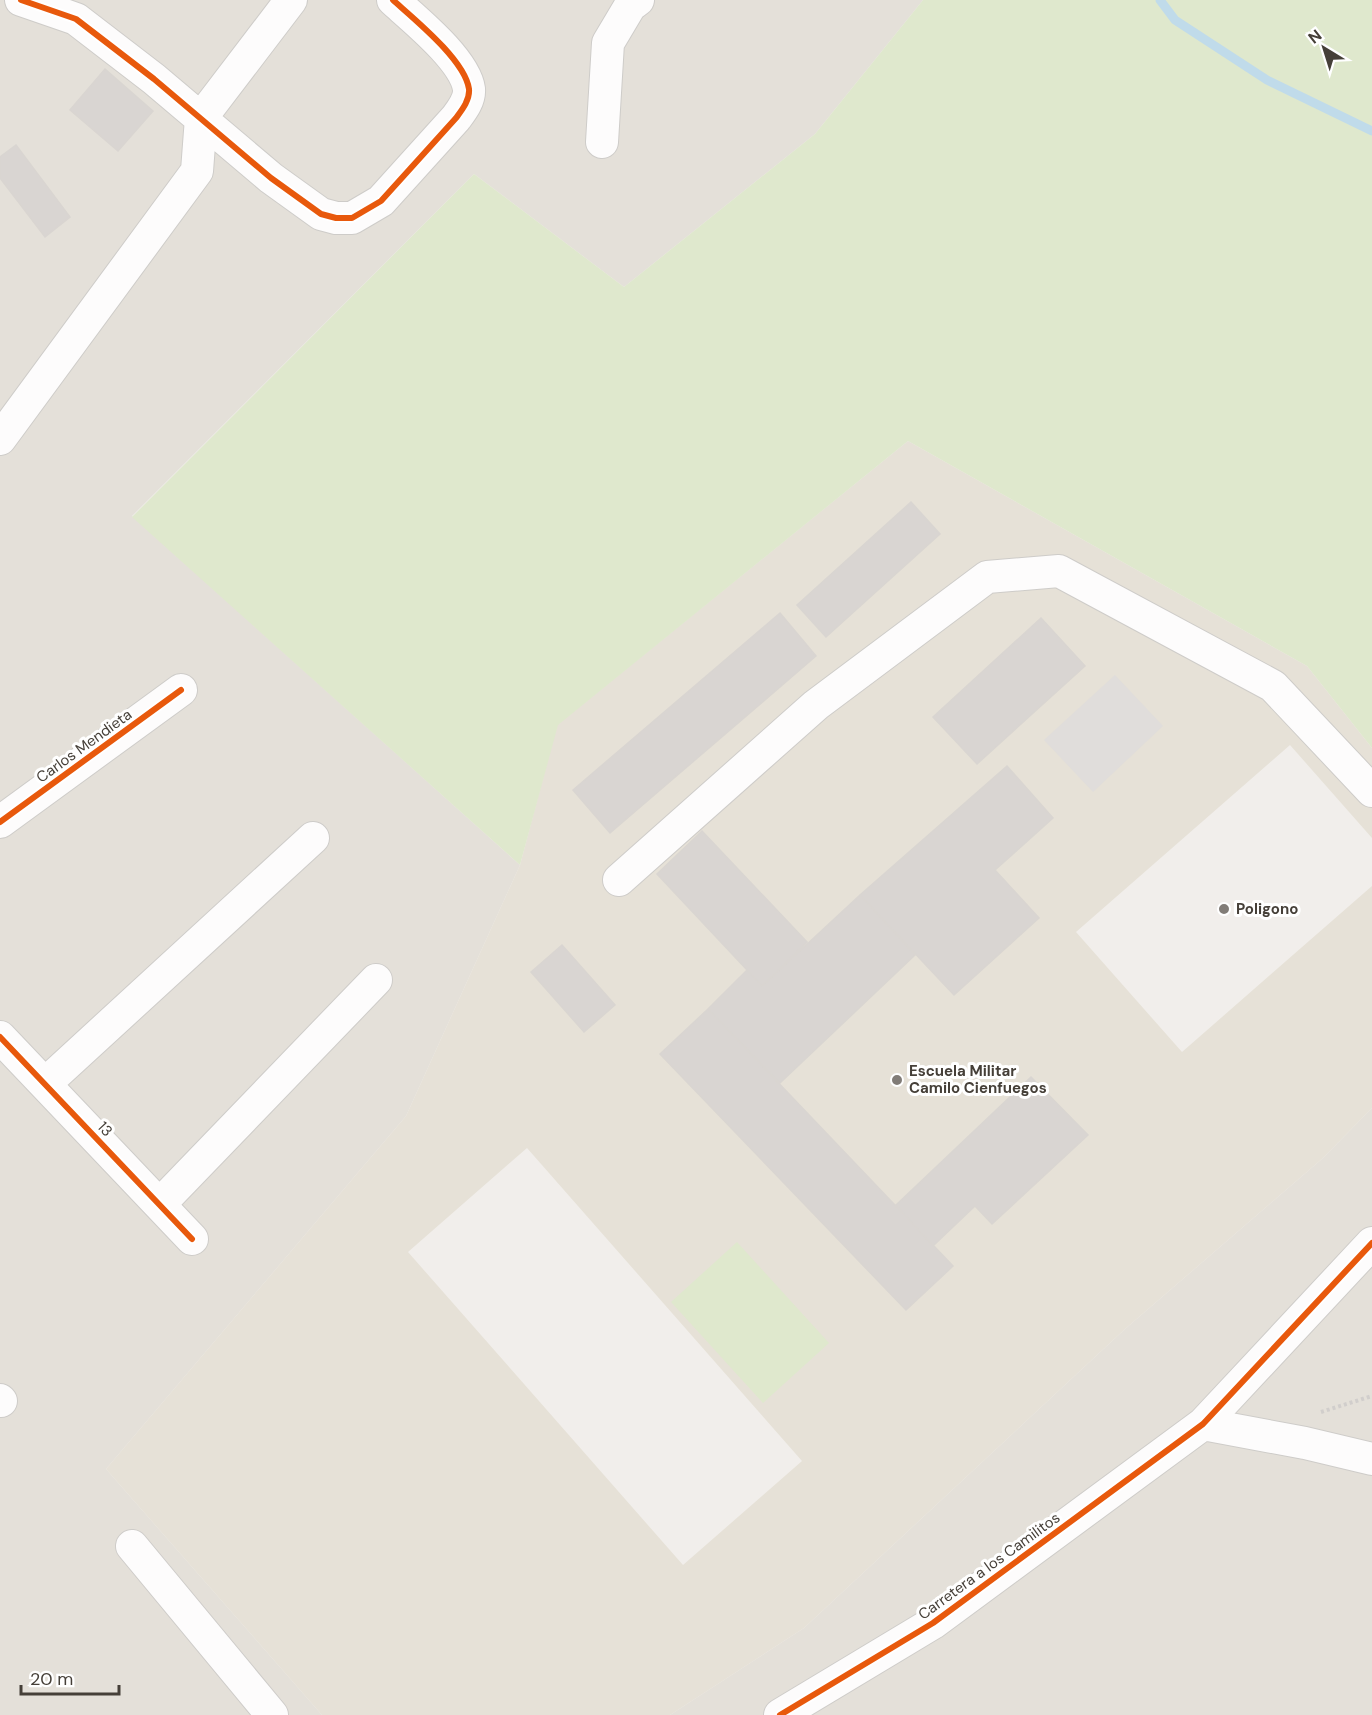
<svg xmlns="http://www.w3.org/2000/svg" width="1372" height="1715" viewBox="0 0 1372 1715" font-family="'DM Sans',sans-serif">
  <rect width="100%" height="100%" fill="#f1eeeb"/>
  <path fill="#e4e0d9" d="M 0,0 L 923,0 L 815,134 L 624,287 L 474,174 L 132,516 L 520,865 L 406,1116 L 106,1469 L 322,1715 L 0,1715 Z
    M 1372,1108 L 1372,1715 L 670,1715 L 804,1628 L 1125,1329 L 1323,1158 Z"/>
  <path fill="#e6e1d7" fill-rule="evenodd" d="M 908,441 L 1307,666 L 1372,748 L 1372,838 L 1290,745 L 1076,932 L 1182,1052 L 1372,886 L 1372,1108 L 1323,1158 L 1125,1329 L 804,1628 L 670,1715 L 322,1715 L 106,1469 L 406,1116 L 520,865 L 557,725 ZM 527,1148 L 802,1461 L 683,1565 L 408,1252 Z"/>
  <path fill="#dfe8cd" d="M 923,0 L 1372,0 L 1372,748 L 1307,666 L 908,441 L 558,725 L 520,865 L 132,517 L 474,174 L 624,287 L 815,134 Z
    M 737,1242 L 829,1343 L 763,1403 L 671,1302 Z"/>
  <path fill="#e0dddb" d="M 1115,675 L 1163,726 L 1093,792 L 1044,740 Z"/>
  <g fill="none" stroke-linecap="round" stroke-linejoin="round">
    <path stroke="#c0dbea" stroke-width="9" d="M 1160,0 L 1175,20 L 1267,80 L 1372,131"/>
  </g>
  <path fill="#d9d5d2" stroke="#d9d5d1" stroke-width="1.5" d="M 105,69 L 153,111 L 118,151 L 70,110 Z
    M 16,145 L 70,217 L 45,237 L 0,178 L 0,157 Z
    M 911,502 L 940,534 L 826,637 L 797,605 Z
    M 780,613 L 816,656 L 610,833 L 573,790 Z
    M 1041,618 L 1085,666 L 977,764 L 933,717 Z
    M 1007,766 L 1053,818 L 995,870 L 1039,918 L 954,995 L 860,895 Z
    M 702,831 L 807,942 L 762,986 L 657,874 Z
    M 860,895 L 915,955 L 780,1083 L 708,1009 L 747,970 L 762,986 Z
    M 562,945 L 615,1005 L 584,1032 L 531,972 Z
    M 708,1009 L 953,1266 L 906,1310 L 660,1054 Z
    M 1031,1077 L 1088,1135 L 992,1224 L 975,1206 L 933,1246 L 896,1205 Z"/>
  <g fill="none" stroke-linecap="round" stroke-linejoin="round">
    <defs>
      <path id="minor" d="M 21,0 L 76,19 L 154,79 L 271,178 L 321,214 L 336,218 L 352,218 L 381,201 L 456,118 C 462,110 470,100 469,89 C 465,60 414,19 393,0
        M 602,142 L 608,43 L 630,6 L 638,0
        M 0,439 L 197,171 L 201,118 L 291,0
        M 0,822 L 181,690
        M 619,880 L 816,705 L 987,577 L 1059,571 L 1273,686 L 1372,791
        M 0,1037 L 192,1239
        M 46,1083 L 313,838
        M 160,1204 L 376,980
        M 0,1400 L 1,1401
        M 1203,1424 L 1305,1443 L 1372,1459
        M 132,1546 L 272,1715
        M 780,1715 L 933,1623 L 1203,1424 L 1372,1243"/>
    </defs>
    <use href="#minor" stroke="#ceccc9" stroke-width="34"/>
    <path stroke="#d1cecc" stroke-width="4" stroke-dasharray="3 3" stroke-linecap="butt" d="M 1321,1412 L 1372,1396"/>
    <use href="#minor" stroke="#fdfcfc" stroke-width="32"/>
    <defs>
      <path id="cycleway" d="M 21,0 L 76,19 L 154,79 L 271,178 L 321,214 L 336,218 L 352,218 L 381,201 L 456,118 C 462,110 470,100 469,89 C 465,60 414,19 393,0
        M 0,822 L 181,690
        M 0,1037 L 192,1239
        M 780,1715 L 933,1623 L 1203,1424 L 1372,1243"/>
    </defs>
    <use href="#cycleway" stroke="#fff" stroke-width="10"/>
    <use href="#cycleway" stroke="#e8590c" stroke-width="6"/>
  </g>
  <g fill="#817c77" stroke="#fff" stroke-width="2">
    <circle cx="1224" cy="909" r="6"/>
    <circle cx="897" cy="1080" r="6"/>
  </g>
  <g text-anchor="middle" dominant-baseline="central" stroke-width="6" stroke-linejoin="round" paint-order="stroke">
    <g font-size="15" fill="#453f38" stroke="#fff">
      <text transform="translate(84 746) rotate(-36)">Carlos Mendieta</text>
      <text transform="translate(105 1129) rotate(47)">13</text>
      <text transform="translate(989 1566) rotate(-36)">Carretera a los Camilitos</text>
    </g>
    <g font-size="15" font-weight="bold" fill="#453f38" stroke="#fff" text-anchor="start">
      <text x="1236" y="909">Poligono</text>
      <text x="909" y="1071">Escuela Militar<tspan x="909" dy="17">Camilo Cienfuegos</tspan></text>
    </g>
  </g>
  <g transform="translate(1324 48) rotate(322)" stroke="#ffffff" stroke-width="4.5" paint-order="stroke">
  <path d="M0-4.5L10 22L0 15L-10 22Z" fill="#453f38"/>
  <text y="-9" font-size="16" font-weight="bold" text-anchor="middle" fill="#453f38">N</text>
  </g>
  <path d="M21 1685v9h98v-9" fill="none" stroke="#453f38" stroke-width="3"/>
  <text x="30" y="1685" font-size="18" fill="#453f38" stroke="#ffffff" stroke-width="4.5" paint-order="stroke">20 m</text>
</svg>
